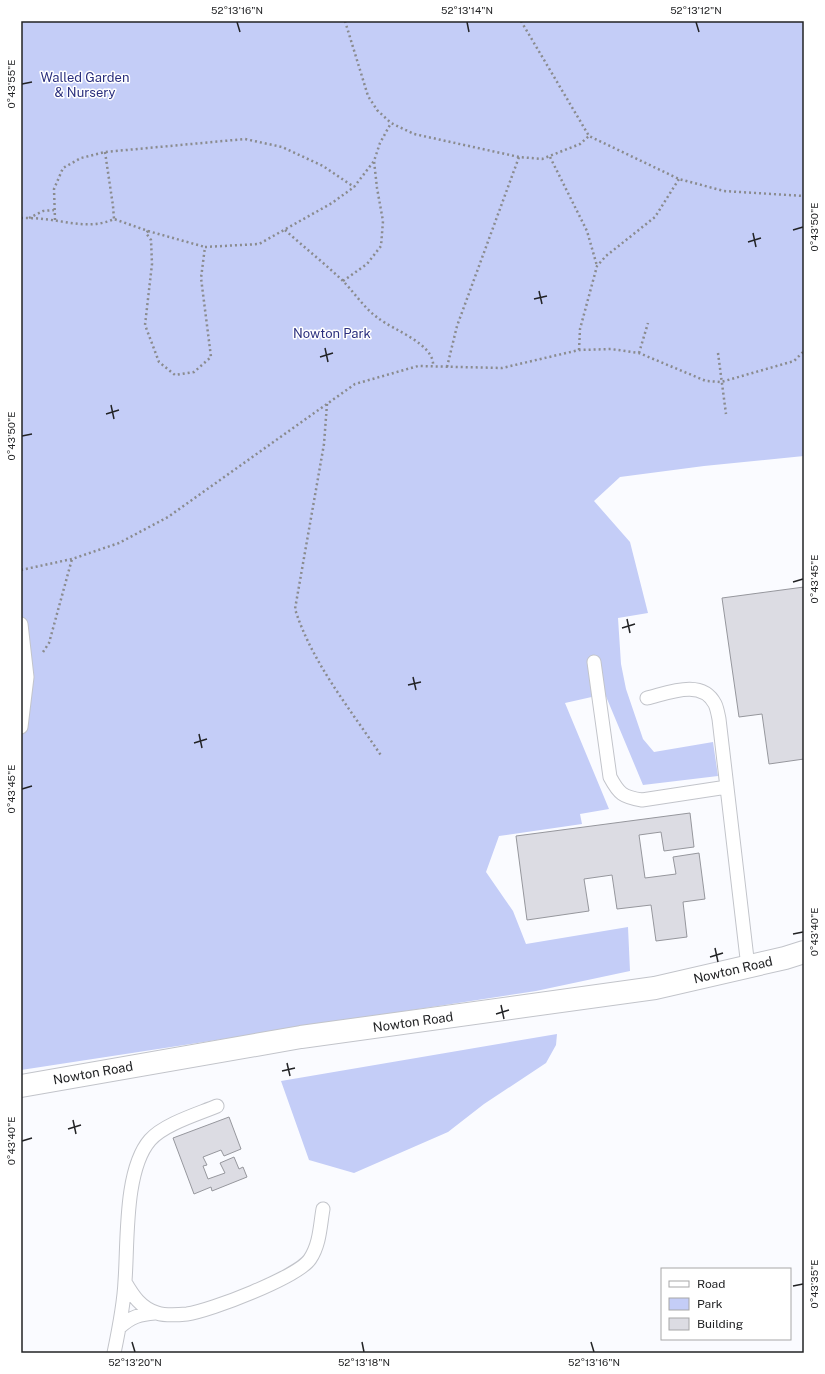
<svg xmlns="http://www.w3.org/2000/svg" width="825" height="1374" viewBox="0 0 825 1374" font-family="'Public Sans',sans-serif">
  <rect width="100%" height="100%" fill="#fafbff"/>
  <path fill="#c4cdf7" d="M 21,21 L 804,21 L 804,456 L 704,466 L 620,477 L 594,501 L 630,542 L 648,613 L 618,618 L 621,664 L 626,689 L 643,739 L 654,752 L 713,742 L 718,776 L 643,785 L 605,694 L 565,703 L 609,809 L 580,814 L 582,824 L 499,836 L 486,872 L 513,911 L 526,944 L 628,927 L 630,971 L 536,991 L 21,1070 Z
    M 557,1034 L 556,1045 L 546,1063 L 484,1104 L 448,1132 L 354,1173 L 309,1160 L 281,1081 Z"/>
  <path fill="#dcdce3" stroke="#96979d" d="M 804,587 L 804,759 L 769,764 L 762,714 L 739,717 L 722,598 Z
    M 690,813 L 694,847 L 664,851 L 661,832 L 639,835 L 645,878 L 676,874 L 673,857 L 699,853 L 705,899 L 683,902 L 687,937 L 656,941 L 651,905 L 617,909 L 612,875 L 584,879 L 589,911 L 527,920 L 516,836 Z
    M 229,1117 L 241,1149 L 224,1156 L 221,1150 L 203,1157 L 207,1165 L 203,1166 L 208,1179 L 225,1173 L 220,1163 L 234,1157 L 239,1169 L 243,1167 L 247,1177 L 212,1191 L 211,1187 L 194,1194 L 173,1138 Z"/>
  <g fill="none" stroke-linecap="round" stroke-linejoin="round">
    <defs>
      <path id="service" d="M 21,624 L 27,677 L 21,727
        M 594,662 L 610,777 C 619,794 623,797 642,800 L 727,787
        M 647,698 C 668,693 702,678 715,704 C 717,708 718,714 719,719 L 748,967
        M 125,1282 C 133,1296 141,1308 157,1313 C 166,1316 177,1315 187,1314 C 210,1311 298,1277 310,1259 C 320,1244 320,1226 323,1209
        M 120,1327 C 131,1317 140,1314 155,1313
        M 114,1353 C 119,1329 124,1305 125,1281 C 128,1242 124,1170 150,1140 C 164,1124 198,1114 217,1106"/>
      <path id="tertiary" d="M 21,1086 L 301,1037 L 655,988 L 785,958 L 804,952"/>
    </defs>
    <use href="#service" stroke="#c2c4ca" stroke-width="15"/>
    <use href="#tertiary" stroke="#c2c4ca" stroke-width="24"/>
    <path stroke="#8a8b8e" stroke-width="2.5" stroke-dasharray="2 3" stroke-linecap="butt" d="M 345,21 L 368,96 L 377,110 L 391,123 L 414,134 L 519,157 L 542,159 L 580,144 L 589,136
      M 521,21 L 589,136 L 679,179 L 724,191 L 804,196
      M 105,152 L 113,206 L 114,219
      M 550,157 L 587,231 L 597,266
      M 21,218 C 28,218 36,218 43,219 C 67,221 90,230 114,219 L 148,231 L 146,233 L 151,240 L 152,264 L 145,325 L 159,362 L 175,375 L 194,372 L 211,357 L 201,278 L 205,247 L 259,244 L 332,203 L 354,187 L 374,161 L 380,143 L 391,123
      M 29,218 L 43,211 L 54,210
      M 55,220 L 54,189 L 63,168 L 81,158 L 105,152 L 245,139 L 282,147 L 323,166 L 354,187
      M 285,230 C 304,247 324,263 342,280 C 354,292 364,308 378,318 C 393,330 435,344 433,366
      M 148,231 L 205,247
      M 343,281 L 367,264 L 381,246 L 383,221 L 377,188 L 374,161
      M 579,350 L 580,329 L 597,266 L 606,256 L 655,217 L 679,179
      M 639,353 L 648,323
      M 718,353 L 726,414
      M 447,367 L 457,326 L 519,157
      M 327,404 L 324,444 L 295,609 C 312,663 351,710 382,757
      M 21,570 L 72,559 L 119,543 L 168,517 L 355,384 L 418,366 L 502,368 L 579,350 L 611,349 L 639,353 L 706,381 L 721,382 L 794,361 L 804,351
      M 43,652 L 49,643 L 72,559"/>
    <use href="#service" stroke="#fff" stroke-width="13"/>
    <use href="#tertiary" stroke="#fff" stroke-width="22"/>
  </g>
  <path fill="none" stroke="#222325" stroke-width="1.5" d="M 237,22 L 240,32M 467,22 L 469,32M 696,22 L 699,32M 22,84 L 32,82M 793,230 L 803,227M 753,233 L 756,247M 748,242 L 761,238M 539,291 L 542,304M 534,299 L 547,296M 325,348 L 328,362M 320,357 L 333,353M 111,405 L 114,419M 106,414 L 119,410M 22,436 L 32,434M 793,582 L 803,579M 627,619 L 630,633M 622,628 L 635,624M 413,677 L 416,690M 408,685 L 421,682M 199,734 L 202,748M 194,743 L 207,739M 22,789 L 32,786M 793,934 L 803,932M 715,948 L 718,962M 710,957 L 723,953M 501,1005 L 504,1019M 496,1014 L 509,1010M 287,1063 L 290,1076M 282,1071 L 295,1068M 73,1120 L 76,1134M 68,1129 L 81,1125M 22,1141 L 32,1138M 793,1286 L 803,1284M 132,1342 L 135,1352M 362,1342 L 364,1352M 591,1342 L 594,1352"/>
  <g text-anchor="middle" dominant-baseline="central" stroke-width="3" stroke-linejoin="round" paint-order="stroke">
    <g font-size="13" fill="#2b307e" stroke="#fff">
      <text x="85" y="77">Walled Garden<tspan x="85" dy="15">&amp; Nursery</tspan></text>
      <text x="332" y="333">Nowton Park</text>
    </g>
    <g font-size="13" fill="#222325" stroke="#fff">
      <text transform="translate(733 970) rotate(-13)">Nowton Road</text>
      <text transform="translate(413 1022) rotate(-8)">Nowton Road</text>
      <text transform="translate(93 1073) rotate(-10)">Nowton Road</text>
    </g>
  </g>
  <rect width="825" height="1374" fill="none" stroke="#ffffff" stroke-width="44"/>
  <rect x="661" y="1268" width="130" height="72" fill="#ffffff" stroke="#a7a7a8"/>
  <rect x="669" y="1281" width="20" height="6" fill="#ffffff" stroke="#a7a7a8"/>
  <text x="697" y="1288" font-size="12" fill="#222325">Road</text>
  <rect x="669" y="1298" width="20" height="12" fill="#c4cdf7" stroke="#a7a7a8"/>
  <text x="697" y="1308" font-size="12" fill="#222325">Park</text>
  <rect x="669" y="1318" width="20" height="12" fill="#dcdce3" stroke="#a7a7a8"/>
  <text x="697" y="1328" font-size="12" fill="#222325">Building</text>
  <rect x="22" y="22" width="781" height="1330" fill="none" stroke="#222325" stroke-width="1.5"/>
  <g font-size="10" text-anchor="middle" fill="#222325">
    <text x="237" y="14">52°13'16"N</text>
    <text x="467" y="14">52°13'14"N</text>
    <text x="696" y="14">52°13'12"N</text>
    <text transform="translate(11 84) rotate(-90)" y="4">0°43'55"E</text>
    <text transform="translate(814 227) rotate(-90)" y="4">0°43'50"E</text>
    <text transform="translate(11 436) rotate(-90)" y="4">0°43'50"E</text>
    <text transform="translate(814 579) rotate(-90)" y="4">0°43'45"E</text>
    <text transform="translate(11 789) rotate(-90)" y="4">0°43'45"E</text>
    <text transform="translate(814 932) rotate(-90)" y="4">0°43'40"E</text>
    <text transform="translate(11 1141) rotate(-90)" y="4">0°43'40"E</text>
    <text transform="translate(814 1284) rotate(-90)" y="4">0°43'35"E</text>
    <text x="135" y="1366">52°13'20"N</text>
    <text x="364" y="1366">52°13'18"N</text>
    <text x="594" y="1366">52°13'16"N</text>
  </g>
</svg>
